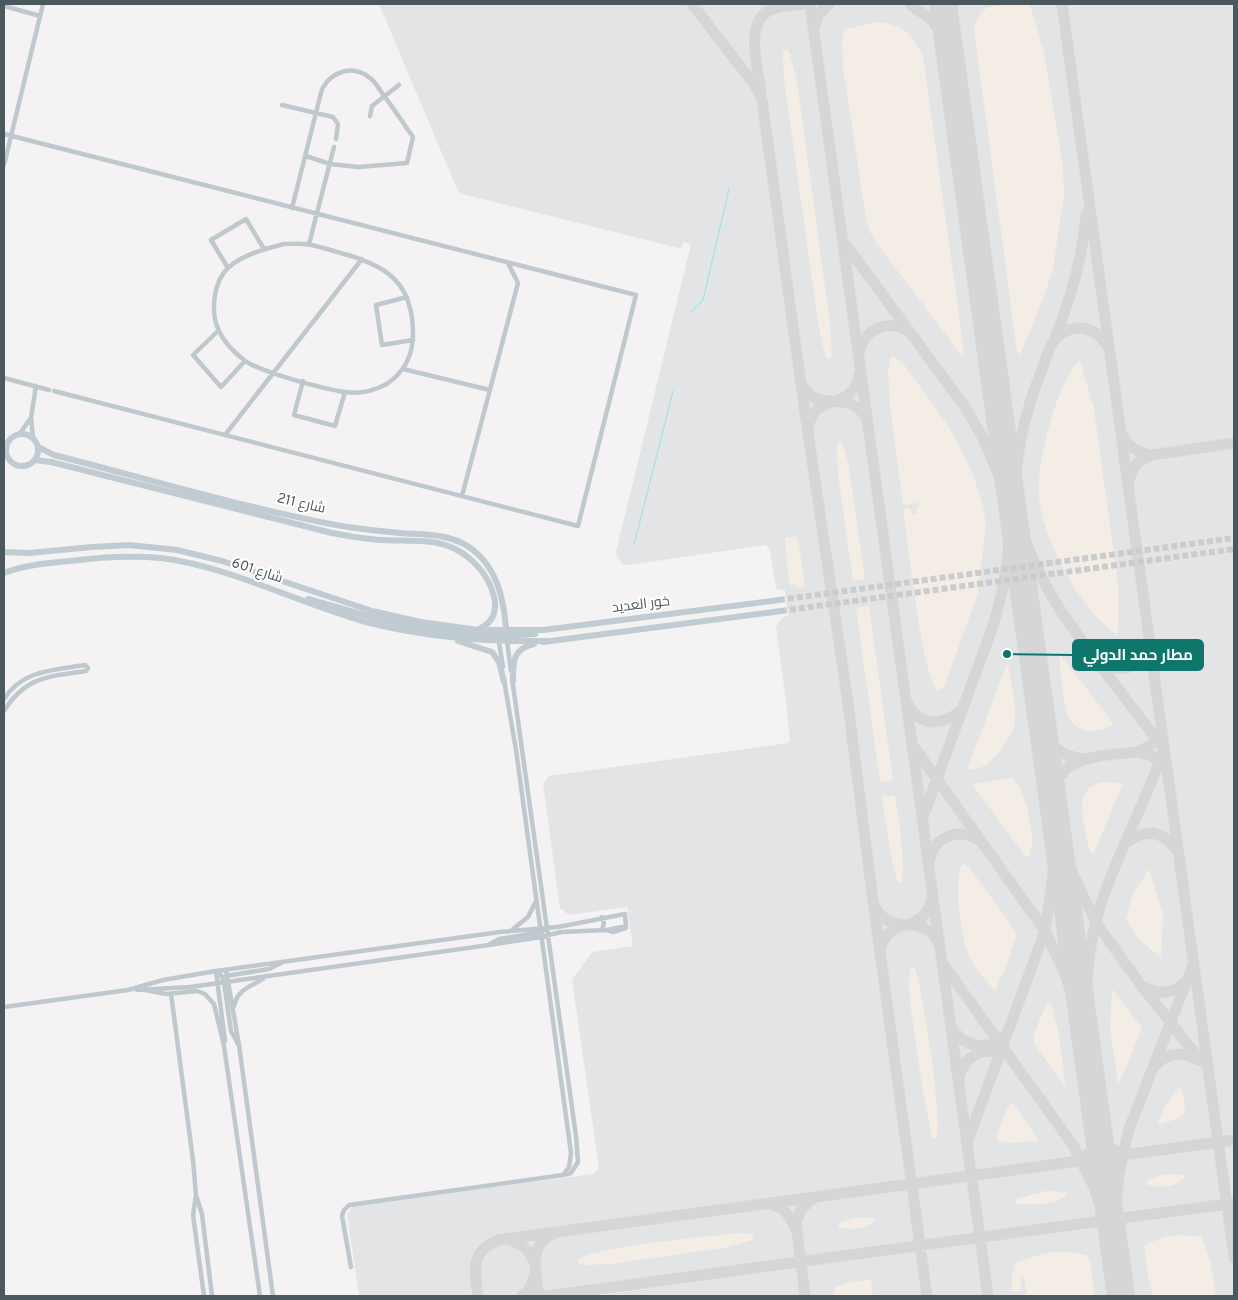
<svg xmlns="http://www.w3.org/2000/svg" width="1238" height="1300" viewBox="0 0 1238 1300" font-family="Overpass,Cairo,sans-serif">
  <rect width="100%" height="100%" fill="#f4f2f3"/>
  <path fill="#e2e4e6" d="M 379,4 L 1234,4 L 1234,1296 L 359,1296 L 347,1214 L 353,1206 L 593,1174 L 599,1168 L 572,980 L 592,952 L 633,946 L 627,907 L 569,915 L 560,908 L 543,784 L 549,776 L 768,746 L 788,743 L 790,740 L 787,716 L 788,716 L 776,627 L 783,617 L 788,616 L 785,590 L 779,590 L 776,588 L 770,550 L 766,545 L 628,565 L 624,565 L 617,557 L 616,552 L 691,244 L 683,242 L 682,249 L 462,194 L 457,189 Z"/>
  <path fill="#f3ede5" d="M 1026,4 L 1029,5 L 1031,8 L 1044,53 L 1063,166 L 1064,196 L 1053,268 L 1044,297 L 1021,352 L 1019,355 L 1017,351 L 974,30 C 978,0 1002,5 1026,4 Z
    M 876,22 C 904,24 911,33 923,56 L 963,344 L 963,355 L 961,355 L 875,241 L 870,232 L 866,219 L 843,67 L 842,41 L 845,29 Z
    M 787,49 L 790,54 L 797,81 L 830,323 L 832,356 L 829,359 L 826,359 L 819,329 L 784,80 L 783,54 L 783,51 Z
    M 893,356 L 902,362 L 947,424 L 962,451 L 975,480 L 983,506 L 986,526 L 978,593 L 944,687 L 938,691 C 921,675 908,539 903,509 L 910,508 L 913,515 L 917,515 L 916,509 L 919,507 L 918,503 L 904,505 L 903,503 L 890,407 L 888,371 L 891,358 Z
    M 1078,361 L 1081,363 L 1094,409 L 1118,584 L 1118,633 L 1116,634 C 1082,612 1047,546 1040,506 C 1034,468 1054,391 1078,361 Z
    M 839,442 L 843,445 L 848,461 L 865,579 L 853,581 L 838,475 L 837,445 Z
    M 796,536 L 798,538 L 805,587 L 797,588 L 796,585 L 789,584 L 785,540 L 786,538 Z
    M 869,606 L 893,780 L 880,782 L 856,608 Z
    M 1059,656 L 1062,657 L 1113,723 L 1112,726 C 1105,728 1097,732 1089,731 C 1081,730 1074,726 1070,719 C 1063,708 1061,671 1059,656 Z
    M 1008,665 C 1011,681 1016,704 1015,720 C 1015,733 994,762 982,767 C 978,769 972,769 967,770 L 1006,666 Z
    M 1012,778 C 1025,788 1031,824 1032,839 C 1033,844 1030,850 1030,855 L 1028,857 L 1025,856 L 972,784 Z
    M 1105,782 L 1121,783 L 1122,785 L 1093,855 C 1088,849 1086,837 1085,829 C 1081,808 1077,786 1105,782 Z
    M 895,795 C 897,810 908,875 900,883 L 897,881 L 891,856 L 882,797 Z
    M 964,864 L 969,867 L 1017,933 L 1006,967 L 995,990 C 986,981 974,968 969,956 C 960,934 955,891 960,867 Z
    M 1149,869 L 1163,914 L 1161,958 L 1139,939 L 1126,919 L 1133,894 Z
    M 912,967 L 915,968 C 922,989 944,1124 936,1138 L 932,1137 L 923,1092 L 911,1009 L 909,990 L 910,968 Z
    M 1112,989 L 1142,1028 L 1120,1082 L 1118,1082 L 1110,1028 Z
    M 1047,1003 L 1051,1004 L 1052,1006 L 1059,1034 L 1066,1088 L 1034,1044 L 1034,1034 Z
    M 1179,1087 L 1181,1088 C 1189,1115 1186,1117 1160,1124 L 1158,1122 L 1165,1107 Z
    M 1010,1102 L 1015,1105 L 1038,1139 L 1038,1141 L 1008,1143 L 997,1140 L 997,1133 Z
    M 1165,1174 L 1183,1175 L 1185,1177 C 1177,1188 1157,1188 1146,1184 L 1148,1180 Z
    M 1046,1191 L 1066,1192 L 1068,1194 C 1056,1206 1032,1205 1016,1204 L 1015,1199 Z
    M 855,1218 L 874,1218 L 874,1222 C 865,1228 847,1232 838,1226 L 839,1223 Z
    M 747,1233 L 753,1235 L 753,1240 L 723,1248 L 611,1264 L 583,1265 L 579,1264 L 578,1261 C 586,1247 724,1234 747,1233 Z
    M 1180,1235 L 1202,1237 L 1210,1261 L 1216,1296 L 1153,1296 L 1149,1282 L 1144,1245 L 1164,1237 Z
    M 1054,1252 L 1073,1252 L 1087,1255 L 1091,1264 L 1094,1296 L 1014,1296 L 1027,1294 L 1024,1276 L 1020,1277 L 1022,1286 L 1019,1291 L 1015,1292 L 1012,1291 L 1012,1276 L 1015,1263 L 1038,1255 Z
    M 871,1279 L 873,1296 L 833,1296 L 835,1288 C 846,1282 858,1281 871,1279 Z"/>
  <g fill="none" stroke-linecap="round" stroke-linejoin="round">
    <path stroke="#96e1e6" stroke-width="1" d="M 692,311 L 703,300 L 729,189
      M 634,545 L 673,391"/>
    <path stroke="#d4d6d8" stroke-width="11" d="M 692,4 L 754,84 L 762,100 L 804,406 L 847,696 L 873,901 L 927,1296
      M 810,4 L 988,1296
      M 910,4 L 932,20 L 949,46
      M 1062,4 L 1234,1257
      M 946,26 L 946,14 L 950,4
      M 814,27 L 819,14 L 829,4
      M 761,91 C 758,67 743,21 772,9 C 783,5 796,5 807,4
      M 843,241 L 965,407 L 983,438 L 998,473 L 1016,534
      M 1055,338 C 1071,298 1083,257 1086,214
      M 859,353 C 863,330 888,318 908,331
      M 801,383 C 817,416 848,387 866,418
      M 837,401 C 850,396 857,388 859,375
      M 808,429 C 810,414 818,407 831,402
      M 1122,435 C 1129,448 1138,453 1152,455 L 1234,443
      M 1129,482 C 1131,467 1139,460 1152,455
      M 1015,513 C 1013,464 1023,417 1041,372 C 1045,363 1047,352 1052,343 C 1058,334 1070,327 1081,328 C 1093,329 1102,336 1108,347
      M 1019,523 C 1037,578 1061,614 1096,660
      M 907,702 C 919,727 942,727 961,710
      M 1042,725 C 1052,747 1059,756 1084,759
      M 1159,732 C 1155,743 1147,748 1137,752 L 1153,756 L 1163,765
      M 914,747 L 1045,931 L 1065,974 L 1082,1024
      M 1052,801 C 1054,793 1055,785 1059,778 C 1072,754 1113,755 1137,752
      M 923,817 L 994,623 L 1003,587 L 1008,557 L 1010,525
      M 1059,828 L 1073,874 L 1096,923 L 1141,985 L 1201,1061
      M 1124,844 C 1147,827 1163,830 1179,853
      M 929,862 C 933,837 957,827 979,840
      M 874,905 C 880,918 890,924 904,925
      M 909,924 C 922,920 929,912 932,899
      M 880,952 C 884,920 926,915 939,944
      M 943,964 L 1073,1145 L 1093,1185 L 1101,1208 L 1115,1255
      M 1144,987 C 1160,996 1176,993 1187,980
      M 952,1028 C 964,1047 987,1052 1004,1036
      M 1086,1040 C 1086,995 1086,948 1101,904 C 1118,851 1146,802 1164,749 L 1096,660 C 1117,674 1142,672 1148,643
      M 1155,1066 C 1168,1051 1183,1052 1199,1060
      M 959,1078 C 962,1062 974,1051 991,1051
      M 1098,1129 C 1103,1144 1112,1151 1127,1154
      M 968,1140 L 1045,931 L 1053,874 L 1055,844 L 1054,811
      M 1079,1160 C 1092,1153 1097,1143 1098,1129
      M 1079,1162 L 1094,1168 L 1105,1181
      M 1105,1181 L 1112,1167 L 1123,1157
      M 769,1204 C 783,1206 790,1215 795,1228
      M 1114,1226 L 1119,1174 L 1129,1129 L 1193,965
      M 509,1240 C 522,1243 529,1250 534,1262
      M 1118,1274 L 1125,1296
      M 478,1296 C 475,1271 469,1252 498,1240 L 1234,1140
      M 522,1296 L 529,1290 L 535,1275
      M 539,1296 C 536,1273 527,1246 553,1234
      M 547,1296 L 1234,1203
      M 805,1296 L 796,1223 L 801,1209 L 814,1198"/>
    <path stroke="#d4d6d8" stroke-width="28" d="M 943,4 L 1121,1296"/>
    <path stroke="#caccce" stroke-width="6" stroke-dasharray="6 3" stroke-linecap="butt" d="M 779,600 L 1234,538
      M 781,611 L 1234,549"/>
    <path stroke="#bfc8cd" stroke-width="4.5" d="M 4,6 L 40,16
      M 282,105 L 333,117 L 338,124 L 336,139
      M 370,116 L 372,106 L 399,85
      M 4,134 L 636,295 L 578,526 L 54,391
      M 4,165 L 43,4
      M 292,208 L 322,89 C 332,71 353,64 370,78 C 375,81 378,88 382,93 C 393,107 402,122 413,137 L 407,163 L 358,167 L 330,164 L 306,156
      M 284,244 C 293,244 302,243 311,245 C 322,247 333,251 344,254 C 389,266 413,285 413,334 C 413,356 403,374 385,385 C 373,391 358,394 345,392 C 324,389 259,372 244,360 C 235,353 224,342 219,331 C 210,313 213,281 229,267 C 244,254 265,249 284,244 Z
      M 309,244 L 334,147
      M 228,268 L 211,240 L 246,219 L 264,249
      M 407,297 L 376,305 L 382,345 L 413,340
      M 218,331 L 193,355 L 221,387 L 245,361
      M 403,369 L 490,390
      M 4,378 L 49,390
      M 303,381 L 294,415 L 335,426 L 345,392
      M 19,435 L 30,419
      M 225,435 L 362,259
      M 33,438 L 31,418 L 36,386
      M 462,496 L 518,283 L 508,263
      M 507,641 L 511,671
      M 499,642 L 503,667
      M 504,680 L 516,750 L 571,1153 L 569,1167 L 563,1175
      M 4,699 C 22,670 54,670 85,665 L 88,668 L 86,671 C 49,676 25,677 4,711
      M 513,929 L 528,917 L 536,901
      M 602,930 L 604,923 L 602,917
      M 490,944 L 499,939 L 542,932 L 547,927
      M 226,970 L 239,1045 L 273,1296
      M 216,971 L 225,1041
      M 217,971 L 221,975 L 224,982 L 231,1031 L 238,1044
      M 226,976 L 269,969 L 281,963
      M 137,990 L 190,987 L 489,945 L 541,937 L 561,932 L 607,930 L 622,927
      M 145,990 L 166,994 L 197,991 L 205,994 L 214,1004 L 224,1046 L 260,1296
      M 171,994 L 193,1160 L 196,1195 L 193,1215 L 204,1296
      M 234,1006 C 238,987 254,987 266,976
      M 4,1007 L 128,990 L 163,980 L 216,971 L 500,932 L 558,927 L 625,914 L 626,928 L 613,932 L 607,930
      M 196,1195 L 202,1214 L 212,1296
      M 351,1267 L 342,1216 L 344,1210 L 349,1205 L 563,1175 L 571,1173 L 578,1162 L 576,1136 L 512,678"/>
    <path stroke="#c0cbd2" stroke-width="6" d="M6 450a16 16 0 1 1 32 0a16 16 0 1 1-32 0Z
      M 38,447 L 54,455 C 148,479 241,507 336,525 C 357,529 378,531 400,533 C 425,535 447,533 469,547 C 500,568 505,606 507,641
      M 34,460 L 51,462 L 332,533 C 349,536 365,539 382,540 C 399,541 416,540 432,542 C 463,546 490,571 495,602 C 496,615 490,624 479,629
      M 4,552 L 29,553 L 92,547 L 129,545 L 177,550 L 222,561 L 372,611 L 421,622 L 478,630 L 543,630 L 779,600
      M 4,573 C 25,565 48,563 70,561 C 101,557 130,555 161,558 C 232,567 297,603 366,622 C 425,637 485,642 546,641
      M 308,599 L 368,616 L 415,627 L 483,635 L 499,635 L 503,633
      M 505,636 L 535,634
      M 458,641 L 492,652 L 499,662 L 504,682
      M 543,642 L 781,611
      M 513,681 C 513,662 512,649 534,644"/>
  </g>
  <g text-anchor="middle" dominant-baseline="central" stroke-width="4" stroke-linejoin="round" paint-order="stroke">
    <g font-size="14" fill="#4b585e" stroke="#fff">
      <text transform="translate(301 504) rotate(13)">شارع 211</text>
      <text transform="translate(257 571) rotate(18)">شارع 601</text>
      <text transform="translate(641 605) rotate(-7)">خور العديد</text>
    </g>
  </g>
  <path fill="none" stroke="#0f766e" stroke-width="2" d="M1007 654L1073 655"/>
  <circle fill="#0f766e" stroke="#fff" stroke-width="2" cx="1007" cy="654" r="5"/>
  <rect fill="#0f766e" stroke="#0f766e" stroke-width="2" x="1073" y="640" width="130" height="30" rx="5"/>
  <g font-size="15" text-anchor="middle" font-weight="bold" fill="#fff">
    <text x="1138" y="660">مطار حمد الدولي</text>
  </g>
  <rect width="1238" height="1300" fill="none" stroke="#4b585e" stroke-width="10"/>
</svg>
